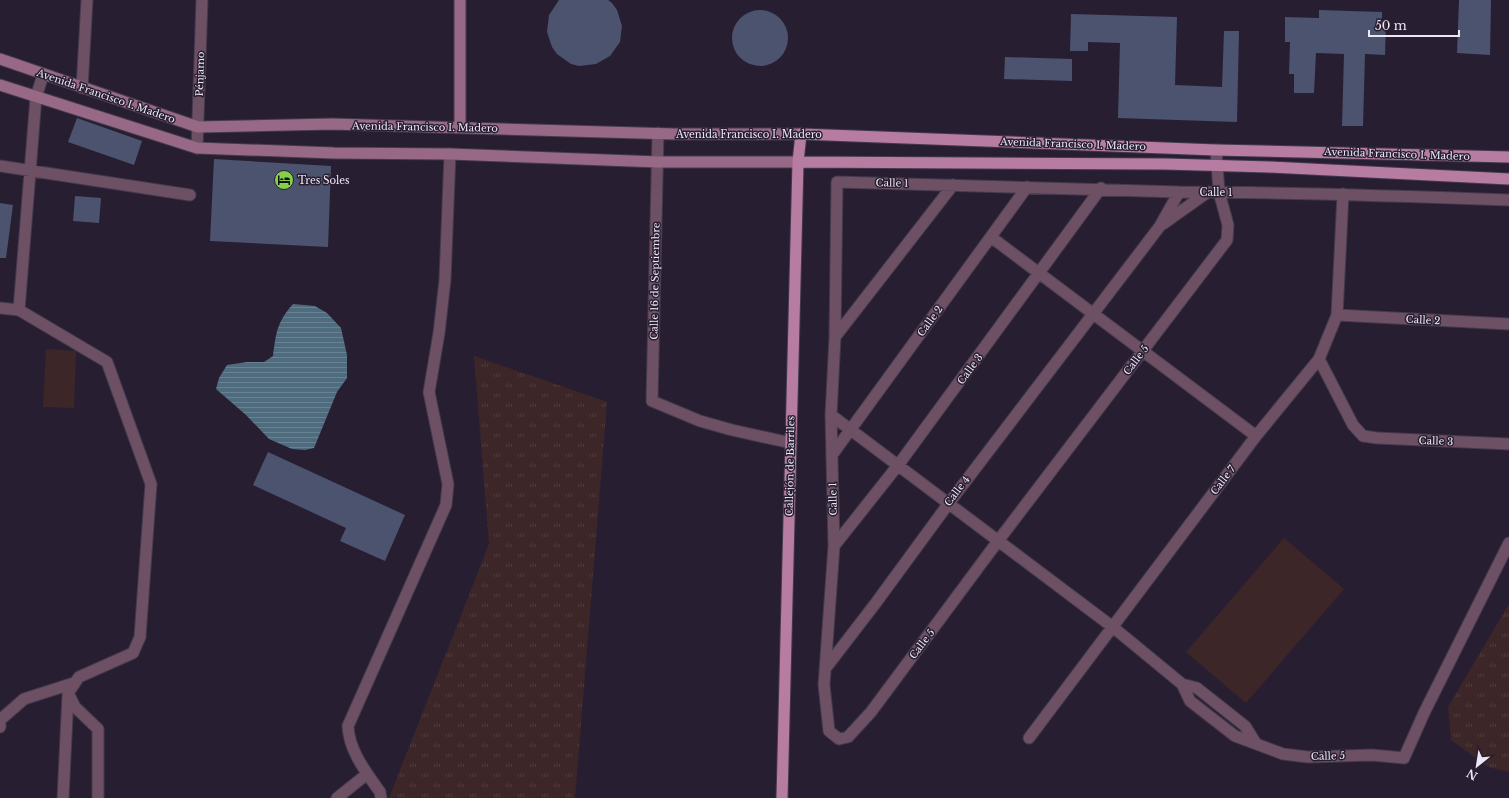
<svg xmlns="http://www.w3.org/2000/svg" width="1509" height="798" viewBox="0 0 1509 798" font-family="'Libre Baskerville',serif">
  <defs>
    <pattern id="grass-tufts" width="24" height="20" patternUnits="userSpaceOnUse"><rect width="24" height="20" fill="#3c2628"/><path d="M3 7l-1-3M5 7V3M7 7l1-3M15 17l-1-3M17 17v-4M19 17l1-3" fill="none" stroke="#4f3b3d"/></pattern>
    <pattern id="water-rules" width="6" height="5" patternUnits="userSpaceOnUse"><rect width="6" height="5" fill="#4f6c7f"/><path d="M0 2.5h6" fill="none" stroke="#698192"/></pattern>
  </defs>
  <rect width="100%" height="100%" fill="#281e32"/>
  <path fill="url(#grass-tufts)" d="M 474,356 L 607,402 L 575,798 L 389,798 L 489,544 Z
    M 1509,604 L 1509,772 L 1488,767 L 1451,740 L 1448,707 Z"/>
  <path fill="#3c2628" d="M 46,349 L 76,351 L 74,408 L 43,407 Z
    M 1284,538 L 1344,589 L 1246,703 L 1186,652 Z"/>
  <path fill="url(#water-rules)" d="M 293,304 L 315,306 L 327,313 L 341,328 L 347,355 L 347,378 L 337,392 L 314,448 L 305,450 L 292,449 L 269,439 L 246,415 L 216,389 L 219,378 L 227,365 L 247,362 L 264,362 L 273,356 C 276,333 277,322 293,304 Z"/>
  <path fill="#4b536e" d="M 559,0 L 608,0 L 612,3 L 617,10 L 622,26 L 620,42 L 610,56 L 596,64 L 579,66 L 571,64 L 557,54 L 552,47 L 547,32 L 549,15 Z
    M 1459,0 L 1491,0 L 1490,55 L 1457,53 Z
    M732 38a28 28 0 1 1 56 0a28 28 0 1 1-56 0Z
    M 1319,10 L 1382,12 L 1382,20 L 1386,20 L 1385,55 L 1365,54 L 1363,126 L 1342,126 L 1344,54 L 1316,53 L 1314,93 L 1294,93 L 1294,74 L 1289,74 L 1290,42 L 1285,42 L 1285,17 L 1319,18 Z
    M 1071,14 L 1177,17 L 1175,85 L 1222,87 L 1224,31 L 1239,31 L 1237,122 L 1118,118 L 1120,43 L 1088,42 L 1088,51 L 1070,51 Z
    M 1005,57 L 1072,59 L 1072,81 L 1004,79 Z
    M 77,118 L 142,141 L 134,165 L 68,142 Z
    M 214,159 L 331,166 L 328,247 L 210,241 Z
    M 75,196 L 101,198 L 99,223 L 73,221 Z
    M 0,203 L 13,205 L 6,258 L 0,258 Z
    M 268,452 L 405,515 L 385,561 L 340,541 L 346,528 L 253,485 Z"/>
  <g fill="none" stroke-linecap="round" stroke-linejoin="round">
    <defs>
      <path id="minor" d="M 82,88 L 87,0
        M 658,133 L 652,401 L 700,421 L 732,430 L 791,443
        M 1216,150 L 1219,192 L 1228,225 L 1227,240 L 998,541 L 871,712 L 848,737 L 839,739 L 829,731 L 824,685 L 834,546 L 831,415 L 835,337 L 837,182 L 1179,192 C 1289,192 1399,196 1509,200
        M 0,166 L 190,195
        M 1163,224 L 1208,192
        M 991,237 L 1256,436
        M 0,308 L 19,310 L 107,362 L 151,484 L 140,637 L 133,653 L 79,677 L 68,693 L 75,707 L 98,729 L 98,798
        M 19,310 L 36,97 L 43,75
        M 1337,315 L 1509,324
        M 835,337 L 953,185
        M 1319,359 L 1353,425 L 1363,436 L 1377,438 L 1509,444
        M 831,415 L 1114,628 L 1182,684 L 1197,688 L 1245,726 L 1255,742
        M 832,455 L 1027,187
        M 834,546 L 899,464 L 1101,188
        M 825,669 L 875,604 L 949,503 L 1160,226 L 1179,192
        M 1182,684 L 1190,701 L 1235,736 L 1283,754 L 1308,757 L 1372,755 L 1404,758 L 1424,713 L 1509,543
        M 0,727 L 0,720 L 24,699 L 74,683
        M 1029,738 L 1256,436 L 1319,359 L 1337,315 L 1343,194
        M 63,798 L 68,695
        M 337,798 L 367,774
        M 381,798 L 380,792 C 366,772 349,751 348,726 L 446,505 L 448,484 L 429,392 L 439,333 L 445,280 L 450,154"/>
      <path id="tertiary" d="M 197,148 L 202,0"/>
      <path id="secondary" d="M 0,59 L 198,127 L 332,124 L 675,134 L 801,134
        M 0,85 L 197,148 L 334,153 L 450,154 L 658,162 L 798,162
        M 460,127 L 460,0"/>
      <path id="primary" d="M 798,162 L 1165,164 L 1269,167 L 1509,179
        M 782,798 L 798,162 L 801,134 L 1216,150 L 1509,157"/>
    </defs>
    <use href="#minor" stroke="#443a4d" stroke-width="13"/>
    <use href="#tertiary" stroke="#443a4d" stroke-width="13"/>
    <use href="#secondary" stroke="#443a4d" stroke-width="13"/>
    <use href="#primary" stroke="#443a4d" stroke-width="13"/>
    <use href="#minor" stroke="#6d5063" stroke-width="11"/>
    <use href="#tertiary" stroke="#6d5063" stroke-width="11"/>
    <use href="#secondary" stroke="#976987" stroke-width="11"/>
    <use href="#primary" stroke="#b77ca2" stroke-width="11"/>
  </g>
  <defs>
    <symbol id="hotel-disc" viewBox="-11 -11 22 22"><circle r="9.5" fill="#85cf4c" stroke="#281e32"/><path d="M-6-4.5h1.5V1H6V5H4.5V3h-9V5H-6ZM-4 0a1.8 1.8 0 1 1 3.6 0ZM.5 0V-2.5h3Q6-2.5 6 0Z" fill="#111"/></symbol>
  </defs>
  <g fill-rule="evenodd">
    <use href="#hotel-disc" x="273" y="169" width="22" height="22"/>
  </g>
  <g text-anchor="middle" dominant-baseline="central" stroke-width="3" stroke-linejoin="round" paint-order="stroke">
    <g font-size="10" fill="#ede7f4" stroke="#281e32">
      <text transform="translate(200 74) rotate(-88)">Pénjamo</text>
      <text transform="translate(106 96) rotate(19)">Avenida Francisco I. Madero</text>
      <text transform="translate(425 127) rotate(1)">Avenida Francisco I. Madero</text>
      <text x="749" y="134">Avenida Francisco I. Madero</text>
      <text transform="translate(1073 144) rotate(2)">Avenida Francisco I. Madero</text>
      <text transform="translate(1397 154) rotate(2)">Avenida Francisco I. Madero</text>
      <text transform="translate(892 183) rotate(1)">Calle 1</text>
      <text x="1216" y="192">Calle 1</text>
      <text transform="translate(655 281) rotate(-89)">Calle 16 de Septiembre</text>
      <text transform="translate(1423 320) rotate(3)">Calle 2</text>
      <text transform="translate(930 321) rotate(-54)">Calle 2</text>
      <text transform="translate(1136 360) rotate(-53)">Calle 5</text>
      <text transform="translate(970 369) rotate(-54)">Calle 3</text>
      <text transform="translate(1436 441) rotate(2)">Calle 3</text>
      <text transform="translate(790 466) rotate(-89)">Callejón de Barriles</text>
      <text transform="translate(1223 480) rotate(-53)">Calle 7</text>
      <text transform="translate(957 491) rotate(-53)">Calle 4</text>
      <text transform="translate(833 499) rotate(-91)">Calle 1</text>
      <text transform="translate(922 644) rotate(-53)">Calle 5</text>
      <text transform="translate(1328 756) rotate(-2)">Calle 5</text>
    </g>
    <g font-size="10" fill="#ede7f4" stroke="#281e32" text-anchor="start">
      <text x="298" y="180">Tres Soles</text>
    </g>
  </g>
  <g transform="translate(1477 766) rotate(210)" stroke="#281e32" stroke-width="3" paint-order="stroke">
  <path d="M0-3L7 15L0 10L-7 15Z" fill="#ede7f4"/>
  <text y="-6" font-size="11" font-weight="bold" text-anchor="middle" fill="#ede7f4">N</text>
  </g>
  <path d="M1369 30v6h90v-6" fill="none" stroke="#ede7f4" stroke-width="2"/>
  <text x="1375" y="30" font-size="12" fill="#ede7f4" stroke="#281e32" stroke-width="3" paint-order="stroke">50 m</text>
</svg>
